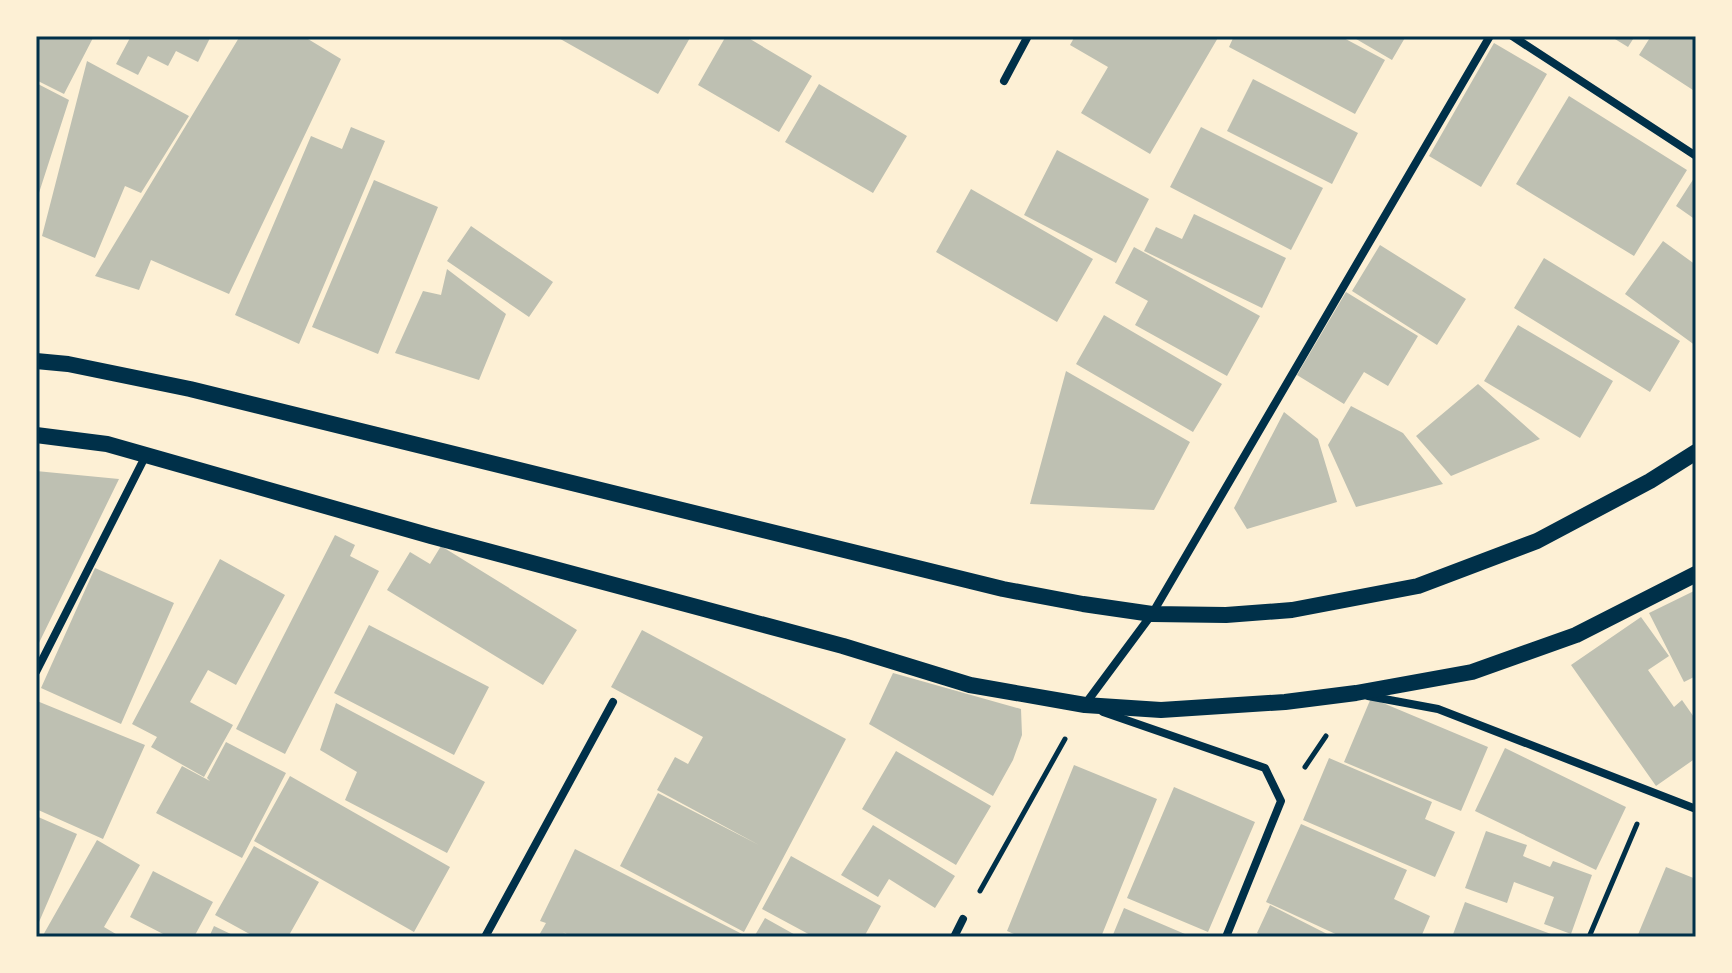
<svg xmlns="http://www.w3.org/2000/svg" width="1732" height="973" viewBox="0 0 1732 973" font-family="Montserrat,sans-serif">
  <rect width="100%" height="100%" fill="#fdf0d5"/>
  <path fill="#bec0b2" d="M 36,36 L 94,36 L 64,94 L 36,80 Z
    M 131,36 L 211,36 L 198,62 L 176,51 L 168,66 L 148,56 L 138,75 L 116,64 Z
    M 240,36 L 303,36 L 341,59 L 229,294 L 151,260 L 139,290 L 95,276 Z
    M 555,36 L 691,36 L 658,94 Z
    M 726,36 L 745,36 L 812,76 L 779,132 L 698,85 Z
    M 1075,36 L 1219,36 L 1150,154 L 1081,113 L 1108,67 L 1070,45 Z
    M 1234,36 L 1340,36 L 1385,60 L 1355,114 L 1229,47 Z
    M 1351,36 L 1406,36 L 1392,60 Z
    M 1610,36 L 1635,36 L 1628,47 Z
    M 1651,36 L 1696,36 L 1696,92 L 1639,55 Z
    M 1494,43 L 1547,74 L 1481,187 L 1429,156 Z
    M 87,61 L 189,116 L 141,193 L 125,186 L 95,258 L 42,236 Z
    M 1253,79 L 1358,133 L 1332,184 L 1227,131 Z
    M 36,83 L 69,100 L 37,199 L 36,199 Z
    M 819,84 L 907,136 L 873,193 L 785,142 Z
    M 1569,96 L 1687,170 L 1634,256 L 1516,184 Z
    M 351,127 L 385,141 L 299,344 L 235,315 L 311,136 L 342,149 Z
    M 1201,127 L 1323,188 L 1291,250 L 1170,187 Z
    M 1057,150 L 1149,199 L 1116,263 L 1024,215 Z
    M 1696,175 L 1696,220 L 1676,206 Z
    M 374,180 L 438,207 L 378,354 L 312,327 Z
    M 971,189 L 1093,259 L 1057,322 L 936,252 Z
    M 1194,214 L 1286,258 L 1262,308 L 1144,251 L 1156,227 L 1182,239 Z
    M 471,226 L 553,282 L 529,317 L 447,261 Z
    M 1663,241 L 1696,265 L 1696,346 L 1625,294 Z
    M 1380,245 L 1466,299 L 1437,345 L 1352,291 Z
    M 1134,247 L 1260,316 L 1227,376 L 1135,325 L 1148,301 L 1115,283 Z
    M 1544,258 L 1680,341 L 1650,392 L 1514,308 Z
    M 447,269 L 506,314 L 479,380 L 395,353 L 423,291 L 441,295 Z
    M 1346,292 L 1418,336 L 1388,386 L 1364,372 L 1344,404 L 1297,375 Z
    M 1104,315 L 1222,384 L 1193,432 L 1076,364 Z
    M 1518,325 L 1613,381 L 1580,438 L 1484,381 Z
    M 1066,371 L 1190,442 L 1154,510 L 1030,504 Z
    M 1478,384 L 1540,439 L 1451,476 L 1416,436 Z
    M 1351,406 L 1403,433 L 1443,484 L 1356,507 L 1328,445 Z
    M 1284,412 L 1318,439 L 1337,502 L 1247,529 L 1234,508 Z
    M 36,471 L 119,479 L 36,649 Z
    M 335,535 L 355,545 L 350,556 L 379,571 L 285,754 L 236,729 Z
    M 441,546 L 577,630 L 543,685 L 387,590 L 410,552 L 430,564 Z
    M 220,559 L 285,595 L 236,685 L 208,670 L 190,702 L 233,725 L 204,777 L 151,747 L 157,737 L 132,724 Z
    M 95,568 L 174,603 L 121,724 L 41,688 Z
    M 1696,590 L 1696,676 L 1684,682 L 1649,613 Z
    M 1641,617 L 1669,656 L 1648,670 L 1674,707 L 1682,700 L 1696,720 L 1696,758 L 1656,786 L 1571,665 Z
    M 369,625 L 489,687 L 454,755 L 334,693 Z
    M 642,630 L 846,739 L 744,932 L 620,866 L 658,793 L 759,845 L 657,790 L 675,757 L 688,764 L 703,737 L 611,687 Z
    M 893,673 L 1021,709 L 1022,735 L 1013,760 L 993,796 L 869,724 Z
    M 1371,698 L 1488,747 L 1461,811 L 1344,762 Z
    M 37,701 L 145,745 L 103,839 L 36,809 Z
    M 336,703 L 485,782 L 447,853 L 345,800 L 357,772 L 320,750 Z
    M 226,742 L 286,773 L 242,858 L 156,813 L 182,766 L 210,781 L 207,778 Z
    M 1505,748 L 1626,807 L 1596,870 L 1475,811 Z
    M 896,751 L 991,806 L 956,865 L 862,809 Z
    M 1329,758 L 1432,802 L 1425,819 L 1455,832 L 1435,877 L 1303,820 Z
    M 1074,765 L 1157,799 L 1101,937 L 1021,937 L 1007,931 Z
    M 290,776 L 450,867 L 414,932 L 254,841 Z
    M 1174,787 L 1255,822 L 1208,932 L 1127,898 Z
    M 36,816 L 77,834 L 36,929 Z
    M 1301,824 L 1407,870 L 1394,899 L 1430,916 L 1421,937 L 1342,937 L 1266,902 Z
    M 873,825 L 955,876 L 935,908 L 889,879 L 878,897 L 841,875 Z
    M 1486,831 L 1527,845 L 1523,856 L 1550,867 L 1553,861 L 1592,875 L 1571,934 L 1544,924 L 1554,897 L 1514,882 L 1507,903 L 1465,888 Z
    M 97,840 L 140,865 L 104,927 L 121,937 L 42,937 Z
    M 254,846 L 319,882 L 288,937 L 255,937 L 215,915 Z
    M 575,849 L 748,937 L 572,937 L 563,932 L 570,937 L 538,937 L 546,923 L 540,921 Z
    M 791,856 L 881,906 L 864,937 L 814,937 L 762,909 Z
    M 1666,867 L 1696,879 L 1696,937 L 1637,937 Z
    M 153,871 L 213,902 L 194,937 L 169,937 L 130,917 Z
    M 1465,902 L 1559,937 L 1452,937 Z
    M 1270,905 L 1333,937 L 1265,937 L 1257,933 Z
    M 1124,908 L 1192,937 L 1112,937 Z
    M 765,918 L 799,937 L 754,937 Z
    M 214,926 L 237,937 L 209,937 Z"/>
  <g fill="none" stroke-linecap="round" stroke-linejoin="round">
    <path stroke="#003049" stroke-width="5" d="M 1305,767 L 1326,736
      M 980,891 L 1065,739
      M 1589,937 L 1637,824"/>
    <path stroke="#003049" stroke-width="8" d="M 1512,36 L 1696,156
      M 1004,81 L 1028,36
      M 36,672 L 145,457
      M 1368,696 L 1438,709 L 1696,809
      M 1086,703 L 1152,614 L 1490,36
      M 1103,712 L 1265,768 L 1281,801 L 1226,937
      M 485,937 L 613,702
      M 954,937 L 963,919"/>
    <path stroke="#003049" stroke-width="16" d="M 36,361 L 68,364 L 190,389 L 1003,589 L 1083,604 L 1152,614 L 1226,615 L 1292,610 L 1418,586 L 1537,541 L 1650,481 L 1696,452
      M 36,435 L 107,444 L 431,536 L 843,646 L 970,685 L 1085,705 L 1161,710 L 1285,702 L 1356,693 L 1472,672 L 1576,635 L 1696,574"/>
  </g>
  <rect width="1732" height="973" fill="none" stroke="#fdf0d5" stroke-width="76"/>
  <rect x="38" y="38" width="1656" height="897" fill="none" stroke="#003049" stroke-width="3"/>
</svg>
